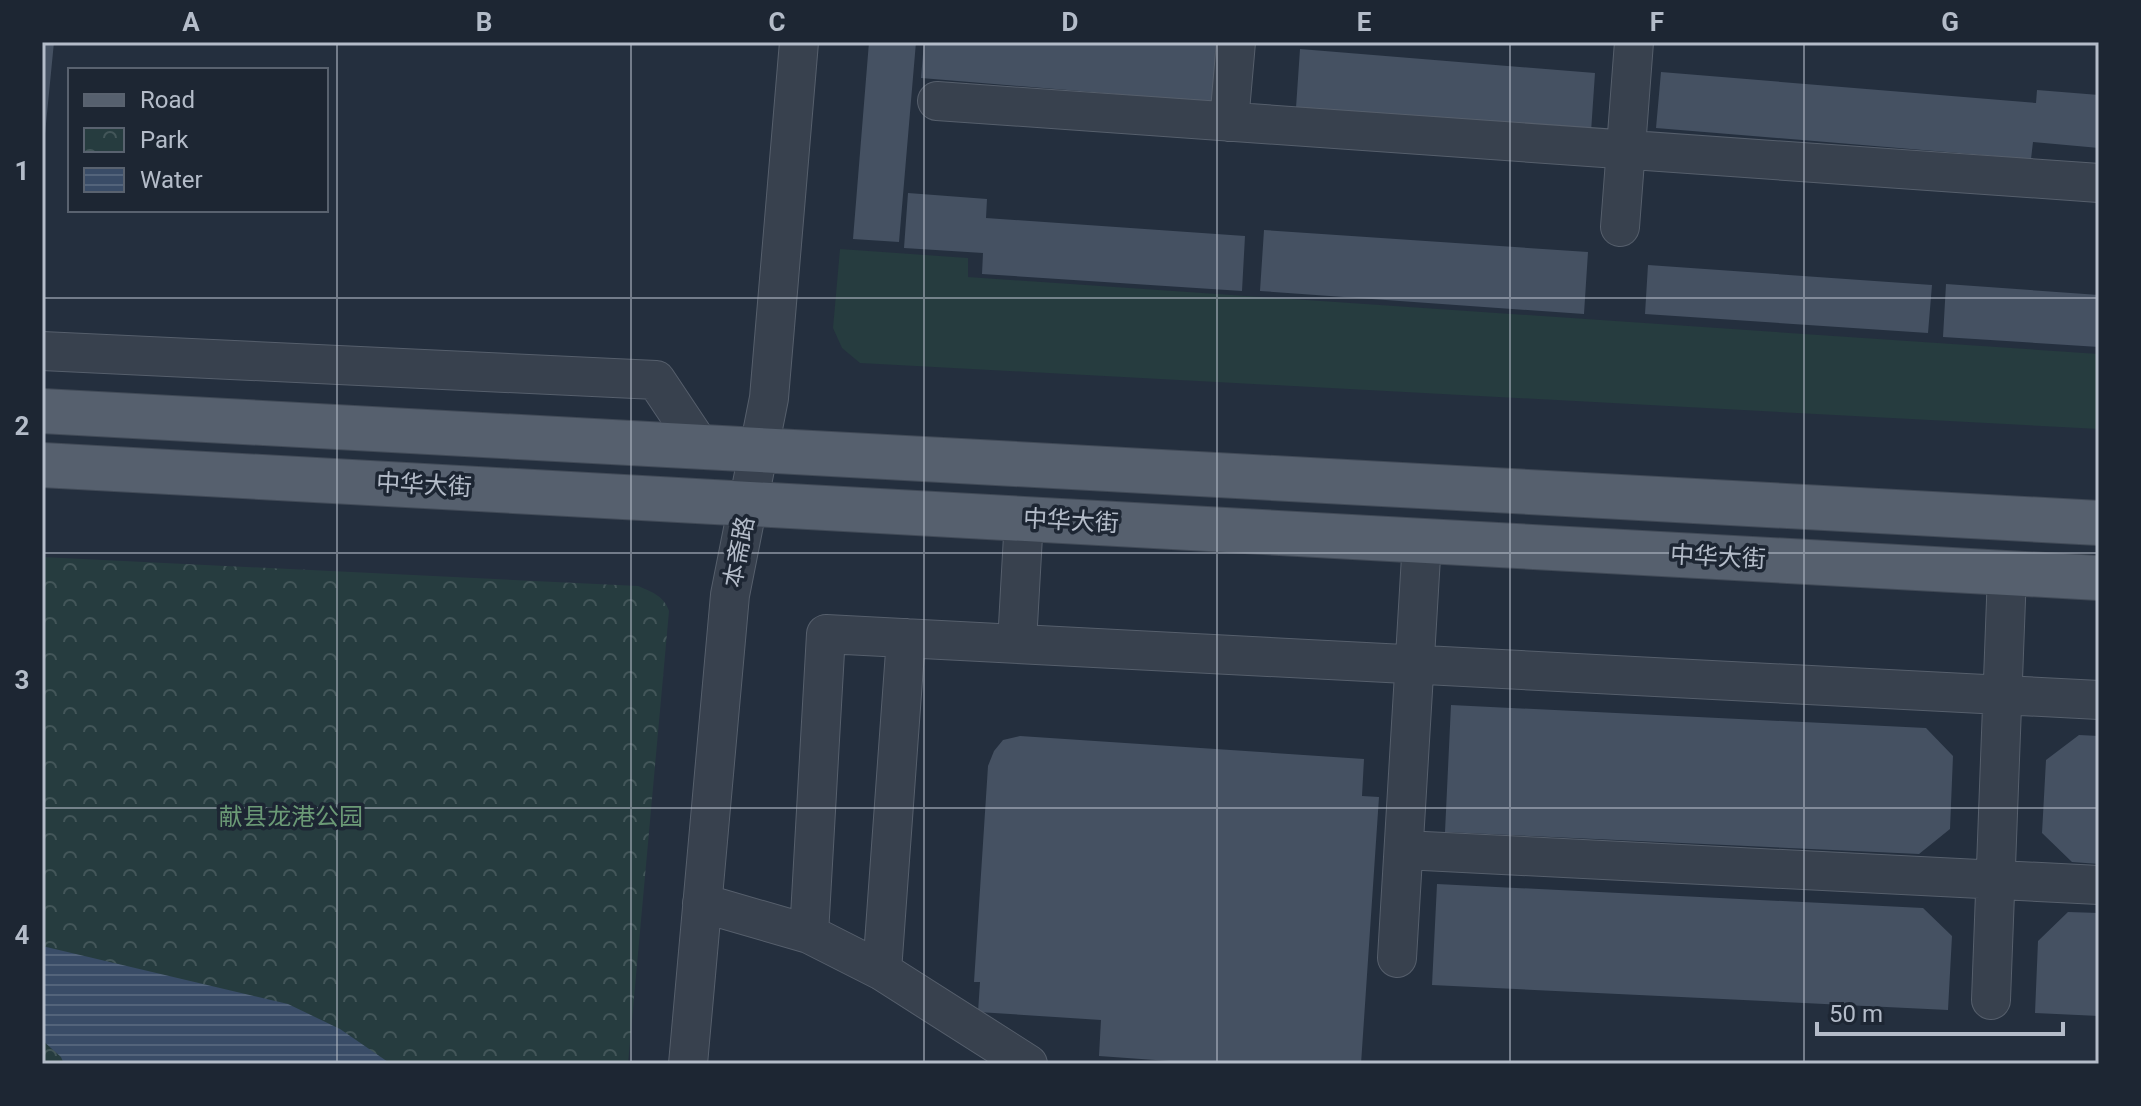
<svg xmlns="http://www.w3.org/2000/svg" width="2141" height="1106" viewBox="0 0 2141 1106" font-family="Roboto,'Noto Sans SC',sans-serif">
  <defs>
    <pattern id="park-crowns" width="20" height="18" patternUnits="userSpaceOnUse" patternTransform="scale(2)"><rect width="20" height="18" fill="#263c3f"/><path d="M2 6a3 3 0 1 1 6 0M12 15a3 3 0 1 1 6 0" fill="none" stroke="#435659"/></pattern>
    <pattern id="water-rules" width="6" height="5" patternUnits="userSpaceOnUse" patternTransform="scale(2)"><rect width="6" height="5" fill="#394c67"/><path d="M0 2.5h6" fill="none" stroke="#53647b"/></pattern>
  </defs>
  <rect width="100%" height="100%" fill="#242f3e"/>
  <path fill="#263c3f" d="M 840,249 L 968,258 L 968,277 L 2099,354 L 2099,429 L 860,363 L 842,348 L 833,328 Z"/>
  <path fill="url(#park-crowns)" d="M 42,557 L 638,586 C 652,592 664,596 669,611 L 628,1064 L 42,1064 Z"/>
  <path fill="url(#water-rules)" d="M 42,946 L 288,1004 L 340,1029 L 391,1064 L 64,1064 L 61,1057 L 42,1040 Z"/>
  <path fill="#455162" d="M 42,42 L 54,42 L 44,144 L 42,144 Z
    M 869,42 L 916,42 L 899,242 L 853,239 Z
    M 924,42 L 1185,42 L 1218,45 L 1213,102 L 921,78 Z
    M 1300,49 L 1595,73 L 1591,132 L 1296,108 Z
    M 1661,72 L 2036,103 L 2037,90 L 2099,95 L 2099,148 L 2033,142 L 2031,159 L 1656,128 Z
    M 908,193 L 987,199 L 986,218 L 1245,236 L 1242,291 L 982,274 L 983,253 L 904,248 Z
    M 1264,230 L 1588,252 L 1584,314 L 1260,291 Z
    M 1648,265 L 1932,285 L 1928,333 L 1645,314 Z
    M 1946,284 L 2099,295 L 2099,347 L 1943,337 Z
    M 1451,705 L 1926,728 L 1953,756 L 1950,829 L 1919,854 L 1445,832 Z
    M 2079,735 L 2099,736 L 2099,864 L 2072,862 L 2042,833 L 2046,760 Z
    M 1020,736 L 1364,759 L 1362,796 L 1379,797 L 1361,1064 L 1211,1064 L 1099,1056 L 1101,1020 L 978,1012 L 980,982 L 974,982 L 988,766 L 994,751 L 1003,740 Z
    M 1437,884 L 1923,908 L 1952,936 L 1948,1010 L 1432,985 Z
    M 2068,912 L 2099,913 L 2099,1016 L 2035,1013 L 2038,941 Z"/>
  <g fill="none" stroke-linecap="round" stroke-linejoin="round">
    <defs>
      <path id="minor" d="M 937,101 L 2099,183
        M 1229,122 L 1236,42
        M 1620,227 L 1634,42
        M 42,351 L 656,380 L 700,446
        M 1017,643 L 1024,518
        M 1404,850 L 2099,885
        M 702,903 L 809,934 L 882,971 L 1028,1064
        M 809,934 L 826,634 L 2099,700
        M 1397,958 L 1422,540
        M 882,971 L 906,638
        M 1991,1000 L 2007,573
        M 688,1064 L 730,595 L 769,398 L 799,42"/>
      <path id="major" d="M 42,411 L 2099,523
        M 42,465 L 2099,578"/>
    </defs>
    <use href="#minor" stroke="#565f6c" stroke-width="40"/>
    <use href="#major" stroke="#414a57" stroke-width="46"/>
    <use href="#minor" stroke="#38414e" stroke-width="38"/>
    <use href="#major" stroke="#56606e" stroke-width="44"/>
  </g>
  <path fill="none" stroke="#b4bcc9" stroke-width="2" stroke-opacity="0.55" d="M 337,42 L 337,1064M 631,42 L 631,1064M 924,42 L 924,1064M 1217,42 L 1217,1064M 1510,42 L 1510,1064M 1804,42 L 1804,1064M 42,298 L 2099,298M 42,553 L 2099,553M 42,808 L 2099,808"/>
  <g text-anchor="middle" dominant-baseline="central" stroke-width="7" stroke-linejoin="round" paint-order="stroke">
    <g font-size="24" fill="#b4bcc9" stroke="#1d2633">
      <text transform="translate(424 485) rotate(3)">中华大街</text>
      <text transform="translate(1071 521) rotate(3)">中华大街</text>
      <text transform="translate(739 552) rotate(-79)">本斋路</text>
      <text transform="translate(1718 557) rotate(3)">中华大街</text>
    </g>
    <g font-size="24" fill="#6b9a76" stroke="#1d2633">
      <text x="291" y="817">献县龙港公园</text>
    </g>
  </g>
  <rect width="2141" height="1106" fill="none" stroke="#1d2633" stroke-width="88"/>
  <rect x="68" y="68" width="260" height="144" fill="#1d2633" stroke="#59626f" stroke-width="2"/>
  <rect x="84" y="94" width="40" height="12" fill="#56606e" stroke="#59626f" stroke-width="2"/>
  <text x="140" y="108" font-size="24" fill="#b4bcc9">Road</text>
  <rect x="84" y="128" width="40" height="24" fill="url(#park-crowns)" stroke="#59626f" stroke-width="2"/>
  <text x="140" y="148" font-size="24" fill="#b4bcc9">Park</text>
  <rect x="84" y="168" width="40" height="24" fill="url(#water-rules)" stroke="#59626f" stroke-width="2"/>
  <text x="140" y="188" font-size="24" fill="#b4bcc9">Water</text>
  <path d="M1817 1022v12h246v-12" fill="none" stroke="#b4bcc9" stroke-width="4"/>
  <text x="1829" y="1022" font-size="24" fill="#b4bcc9" stroke="#1d2633" stroke-width="6" paint-order="stroke">50 m</text>
  <rect x="44" y="44" width="2053" height="1018" fill="none" stroke="#b4bcc9" stroke-width="3"/>
  <g font-size="26" text-anchor="middle" font-weight="bold" fill="#b4bcc9">
    <text x="191" y="31">A</text>
    <text x="484" y="31">B</text>
    <text x="777" y="31">C</text>
    <text x="1070" y="31">D</text>
    <text x="1364" y="31">E</text>
    <text x="1657" y="31">F</text>
    <text x="1950" y="31">G</text>
    <text x="22" y="180">1</text>
    <text x="22" y="435">2</text>
    <text x="22" y="689">3</text>
    <text x="22" y="944">4</text>
  </g>
</svg>
